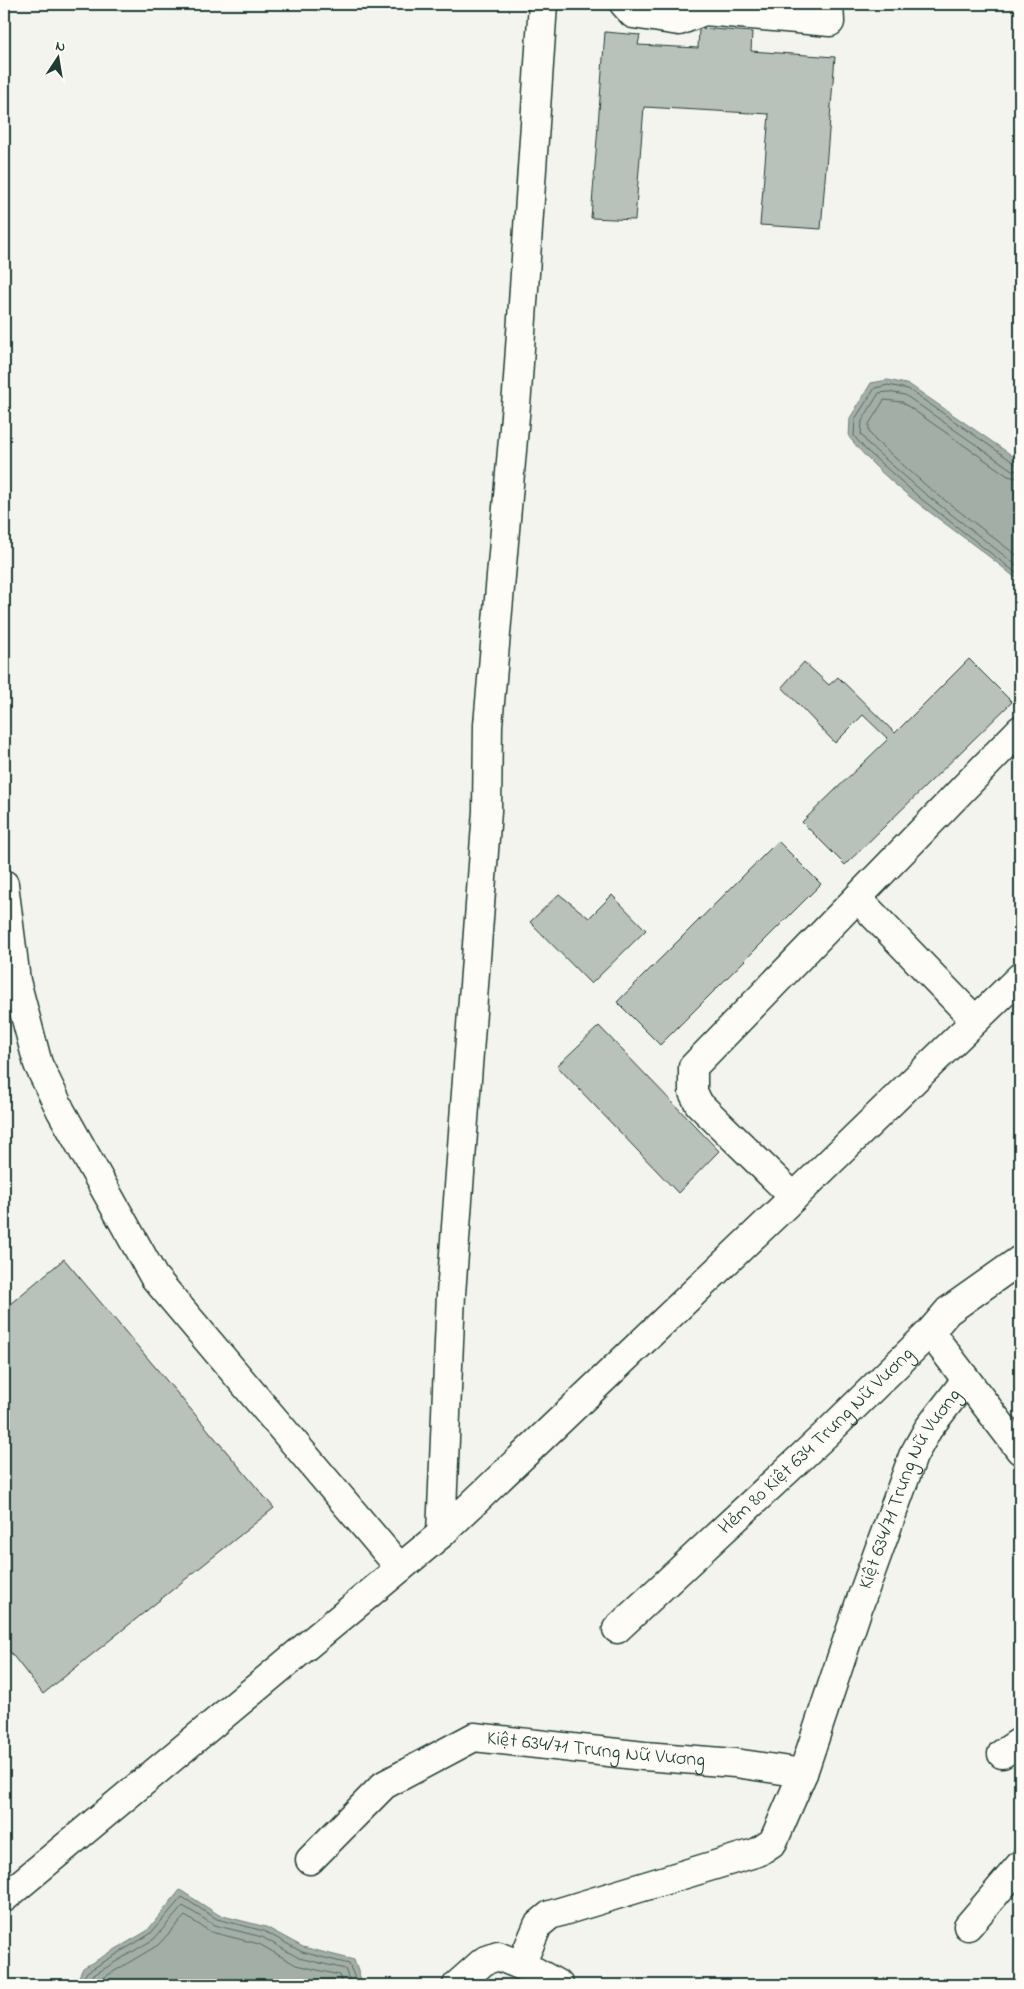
<svg xmlns="http://www.w3.org/2000/svg" width="1024" height="1989" viewBox="0 0 1024 1989" font-family="'Indie Flower',sans-serif">
  <rect width="100%" height="100%" fill="#f4f4ef"/>
  <filter id="ink" filterUnits="userSpaceOnUse"><feTurbulence type="fractalNoise" baseFrequency=".02" numOctaves="2"/><feDisplacementMap in="SourceGraphic" scale="10" xChannelSelector="R" yChannelSelector="G"/><feConvolveMatrix kernelMatrix="1 2 1 2 8 2 1 2 1" color-interpolation-filters="sRGB"/></filter>
  <g filter="url(#ink)">
    <path fill="#a3aea7" stroke="#6e8179" d="M 888,380 L 910,385 L 1020,461 L 1020,582 C 966,534 894,495 849,437 L 850,418 L 871,383 Z
      M 180,1890 L 219,1915 L 266,1927 L 303,1947 L 354,1960 L 363,1985 L 75,1985 L 83,1968 L 147,1931 Z"/>
    <g fill="none" stroke-linecap="round" stroke-linejoin="round">
      <path stroke="#546a62" stroke-width="1" d="M 1020,465 L 1016,464 L 908,389 L 888,385 L 875,388 L 855,419 L 854,436 L 865,449 L 920,498 L 1020,576
        M 1020,471 L 1012,470 L 905,395 L 888,392 L 879,393 L 862,421 L 861,434 L 869,445 L 924,493 L 1020,568
        M 1020,479 L 1008,476 L 902,402 L 884,400 L 869,424 L 869,432 L 875,440 L 929,488 L 1020,558
        M 80,1985 L 87,1972 L 150,1934 L 182,1897 L 217,1919 L 264,1931 L 302,1952 L 349,1964 L 358,1985
        M 87,1985 L 92,1976 L 154,1939 L 183,1906 L 214,1925 L 262,1937 L 299,1958 L 345,1969 L 351,1985
        M 95,1985 L 98,1981 L 158,1945 L 185,1916 L 211,1932 L 259,1944 L 296,1965 L 339,1975 L 343,1985"/>
    </g>
    <path fill="#b9c1bb" stroke="#1f3d34" d="M 699,28 L 752,32 L 751,51 L 835,57 L 821,229 L 760,225 L 769,114 L 644,107 L 635,220 L 591,218 L 605,32 L 640,35 L 638,45 L 698,48 Z
      M 969,659 L 1012,702 L 845,865 L 802,822 L 888,739 L 863,715 L 835,743 L 782,687 L 804,662 L 829,685 L 838,677 L 895,733 Z
      M 778,841 L 821,884 L 660,1045 L 617,1002 Z
      M 559,894 L 589,918 L 612,895 L 646,930 L 591,984 L 530,922 Z
      M 599,1026 L 719,1151 L 678,1193 L 557,1066 Z
      M 64,1259 L 274,1508 L 43,1694 L 4,1644 L 4,1309 Z"/>
    <g fill="none" stroke-linecap="round" stroke-linejoin="round">
      <defs>
        <g id="minor">
          <path d="M 624,4 L 633,14 L 679,21 L 704,11 L 830,22 L 829,4"/>
          <path d="M 4,884 L 16,981 L 38,1064 L 61,1111 L 154,1277 L 400,1568"/>
          <path d="M 858,899 L 975,1020"/>
          <path d="M 794,1197 L 699,1104 L 693,1092 L 693,1067 L 1020,730"/>
          <path d="M 930,1332 L 1020,1450"/>
          <path d="M 441,1534 L 451,1294 L 487,811 L 488,725 L 517,393 L 543,4"/>
          <path id="s1" d="M 617,1629 L 825,1435 L 930,1332 L 948,1311 L 1020,1260"/>
          <path d="M 1002,1754 L 1020,1742"/>
          <path id="s2" d="M 310,1860 L 384,1785 L 474,1737 L 644,1756 L 735,1763 L 803,1773"/>
          <path d="M 4,1898 L 441,1534 L 794,1197 L 1020,977"/>
          <path d="M 968,1926 L 1020,1865"/>
          <path id="s3" d="M 521,1965 L 538,1925 L 550,1915 L 758,1852 L 773,1842 L 803,1773 L 859,1605 L 913,1456 L 928,1429 L 966,1380"/>
          <path d="M 457,1985 L 484,1961 L 498,1956 L 536,1972 L 559,1985"/>
        </g>
      </defs>
      <use href="#minor" stroke="#1f3d34" stroke-width="31"/>
      <use href="#minor" stroke="#fdfcf7" stroke-width="28"/>
    </g>
  </g>
  <g text-anchor="middle" dominant-baseline="central" stroke-width="4" stroke-linejoin="round" paint-order="stroke">
    <g font-size="20" fill="#1f3d34" stroke="#fdfcf7">
      <text stroke="none"><textPath href="#s1" startOffset="274">Hẻm 80 Kiệt 634 Trưng Nữ Vương</textPath></text>
      <text stroke="none"><textPath href="#s3" startOffset="674">Kiệt 634/71 Trưng Nữ Vương</textPath></text>
      <text stroke="none"><textPath href="#s2" startOffset="330">Kiệt 634/71 Trưng Nữ Vương</textPath></text>
    </g>
  </g>
  <rect width="1024" height="1989" fill="none" stroke="#fdfcf7" stroke-width="20"/>
  <rect x="10" y="10" width="1004" height="1969" fill="none" stroke="#1f3d34" stroke-width="2" filter="url(#ink)"/>
  <g transform="translate(58 58) rotate(12)" stroke="#fdfcf7" stroke-width="4" paint-order="stroke">
  <path d="M0-4L9 19L0 12L-9 19Z" fill="#1f3d34"/>
  <text y="-8" font-size="14" font-weight="bold" text-anchor="middle" fill="#1f3d34">N</text>
  </g>
</svg>
